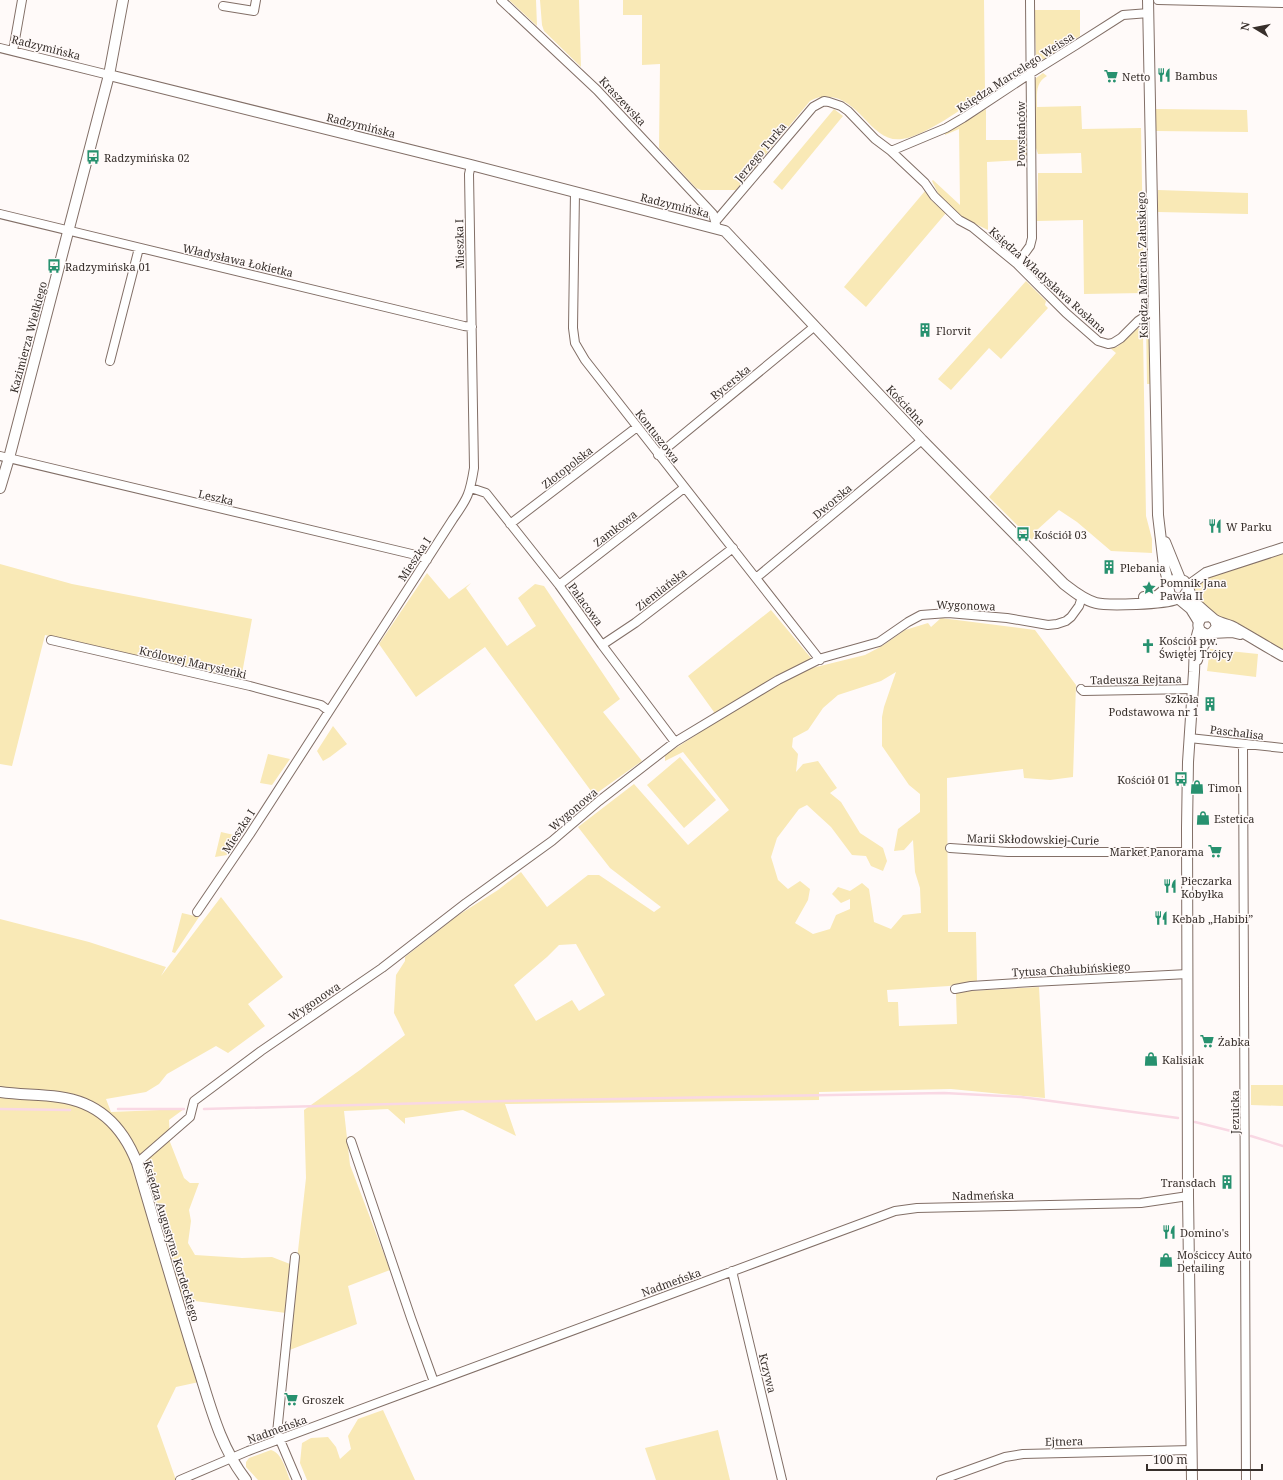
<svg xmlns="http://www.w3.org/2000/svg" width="1283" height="1480" viewBox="0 0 1283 1480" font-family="'Noto Serif',serif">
  <rect width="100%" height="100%" fill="#fffaf9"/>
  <path fill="#f9e9b6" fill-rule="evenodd" d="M 509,0 L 536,0 L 537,26 Z
    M 540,0 L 579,0 L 581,67 L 544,31 L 542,25 Z
    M 623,0 L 984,0 L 985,93 C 964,107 926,136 902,139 C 870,144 859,92 822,97 C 818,97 814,99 810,101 L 736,190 L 701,190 L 696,188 L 659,148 L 660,64 L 642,65 L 642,15 L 623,15 Z
    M 1034,10 L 1080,10 L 1080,36 L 1045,59 L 1040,59 L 1036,55 Z
    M 1043,73 L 1047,76 C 1035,83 1037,94 1037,107 L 1081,106 L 1082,129 L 1141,128 L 1144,293 L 1084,294 L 1083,220 L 1037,221 L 1038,173 L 1082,173 L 1081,153 L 1038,154 L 1035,145 L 1034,83 L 1036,78 Z
    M 834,109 L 843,116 L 782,190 L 773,182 Z
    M 986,109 L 986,140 L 1028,140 L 1028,153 L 1025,160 L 987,162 L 988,230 L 961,217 L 939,195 L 932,181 L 933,180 L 960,205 L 959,129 L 945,135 L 945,133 Z
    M 1156,109 L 1247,110 L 1248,132 L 1156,131 Z
    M 1158,190 L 1248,193 L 1248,214 L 1158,212 Z
    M 925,191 L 931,200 L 946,213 L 866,307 L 844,287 Z
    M 1026,281 L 1046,301 L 1045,305 L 1048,308 L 1001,359 L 989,348 L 951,390 L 938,379 Z
    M 1146,321 L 1150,323 L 1152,384 L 1147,384 Z
    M 1138,328 L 1143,333 L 1146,516 L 1152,539 L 1152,553 L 1111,551 L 1077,522 L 1059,510 L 1037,530 L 1032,540 L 989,497 L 1116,353 L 1110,348 L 1117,347 Z
    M 1283,554 L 1283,650 L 1222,619 C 1214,610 1198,608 1194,596 C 1193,593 1193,588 1193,585 L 1201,580 Z
    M 0,564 L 72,584 L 252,619 L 241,679 L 45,635 L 12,766 L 0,764 Z
    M 427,573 L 449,599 L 471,583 L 466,588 L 507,646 L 536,626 L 518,598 L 535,584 L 544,586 L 620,699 L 603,712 L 642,761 L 594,795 L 485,647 L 416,697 L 379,644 Z
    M 771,610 L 811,658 L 812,668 L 865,655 L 882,646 L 905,630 L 928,623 L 931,627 L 941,618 L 1035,630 L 1076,685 L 1073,777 L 1050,780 L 1024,778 L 1023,769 L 947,778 L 948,932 L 976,932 L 977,982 L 949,986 L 887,990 L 888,1002 L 898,1002 L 899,1026 L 957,1024 L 956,993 L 970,991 L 1039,987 L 1045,1098 L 951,1089 L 819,1092 L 819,1100 L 505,1104 L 516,1136 L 463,1110 L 405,1118 L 405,1124 L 388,1109 L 344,1111 L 350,1165 L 390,1270 L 348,1286 L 357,1324 L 287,1351 L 306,1178 L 304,1110 L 360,1070 L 405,1035 L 394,1013 L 396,975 L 405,961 L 405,957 L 457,916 L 498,890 L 521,872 L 547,907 L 588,875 L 599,875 L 654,912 L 661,907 L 610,868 L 578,827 L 634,784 L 688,845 L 729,810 L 683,752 L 665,761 L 665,755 L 696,735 L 714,712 L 688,676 ZM 896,672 L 884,707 L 882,717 L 882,746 L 909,785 L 920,794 L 920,812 L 898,829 L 894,851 L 904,850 L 913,840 L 915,872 L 920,888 L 921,913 L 903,915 L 891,929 L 874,922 L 869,889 L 862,883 L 850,891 L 838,887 L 832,894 L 841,903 L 850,899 L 850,909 L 836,915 L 830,929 L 813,934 L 795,923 L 808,900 L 810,889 L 800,881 L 788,889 L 778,880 L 771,857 L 777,838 L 799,809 L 807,805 L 831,827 L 852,855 L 866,856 L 871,866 L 883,871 L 887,861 L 883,848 L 860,833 L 841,802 L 830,793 L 837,788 L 818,761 L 803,764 L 796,772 L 798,754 L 792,747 L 793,738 L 808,730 L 823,708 L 838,695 L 881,681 ZM 576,944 L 605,995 L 579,1011 L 572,1000 L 536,1021 L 514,985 L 547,957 L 559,945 Z
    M 1210,649 L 1258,654 L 1256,677 L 1207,671 Z
    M 333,726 L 347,744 L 330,757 L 323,761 L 317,751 Z
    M 268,754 L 290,759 L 272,785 L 260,783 Z
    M 680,757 L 716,800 L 684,828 L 647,785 Z
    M 221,832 L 234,835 L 236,841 L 227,855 L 215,857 Z
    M 221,897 L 283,977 L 248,1004 L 265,1026 L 228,1053 L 216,1046 L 167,1074 L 159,1084 L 146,1092 L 106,1099 L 111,1112 L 184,1109 L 169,1120 L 170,1142 L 184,1178 L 190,1183 L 199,1183 L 189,1210 L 191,1221 L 188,1243 L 195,1255 L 242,1258 L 272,1257 L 290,1264 L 286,1313 L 172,1298 L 199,1382 L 176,1387 L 157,1426 L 176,1480 L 0,1480 L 0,919 L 89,942 L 166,967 L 161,976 Z
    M 182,913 L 199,917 L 175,953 L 172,952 Z
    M 1251,1085 L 1283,1085 L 1283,1106 L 1251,1105 Z
    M 383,1410 L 415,1480 L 307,1480 L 300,1463 L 302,1443 L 311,1438 L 328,1437 L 336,1447 L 340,1459 L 351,1449 L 348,1436 L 358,1419 Z
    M 718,1430 L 730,1480 L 656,1480 L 645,1448 Z
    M 271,1450 C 282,1453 286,1470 290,1480 L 258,1480 L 246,1467 L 246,1462 L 249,1458 Z"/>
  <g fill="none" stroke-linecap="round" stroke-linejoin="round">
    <path stroke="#f9d8e4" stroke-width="2.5" d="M 0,1109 L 70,1110
      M 118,1109 L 184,1109
      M 204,1109 L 505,1101 L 944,1093 L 1021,1097 L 1178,1118
      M 1195,1122 L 1239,1133
      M 1251,1136 L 1283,1146"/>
    <defs>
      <path id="minor" d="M 501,0 L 597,90 L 713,214 L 716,225
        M 1158,0 L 1283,3
        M 223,6 L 254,11 L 256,0
        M 0,48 L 109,75
        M 13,51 L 22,0
        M 891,151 L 946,128 L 963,118 L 1031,73 L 1076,45 L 1123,15 L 1149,13
        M 575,192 L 573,328 L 575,343 L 585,360 L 820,660
        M 0,214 L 464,326 L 472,327
        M 716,221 L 813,107 L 824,101 L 829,102 L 841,106 L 848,111 L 875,139 L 891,151 L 925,183 L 934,196 L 959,220 L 972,227 L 1017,264 L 1066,313 L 1098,341 L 1108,344 L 1113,343 L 1121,338 L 1138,321 L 1144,317 L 1155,317
        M 1017,264 L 1030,246 L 1032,238 L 1030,0
        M 110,361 L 139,248
        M 658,455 L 815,326
        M 0,456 L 420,556 L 427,560
        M 471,488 L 486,493 L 559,585 L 602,645 L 675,742
        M 510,524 L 637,427
        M 756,578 L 922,440
        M 559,585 L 684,488
        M 51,640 L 250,686 L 321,705 L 329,711
        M 602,645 L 635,623 L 733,548
        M 1081,689 L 1083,691 L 1193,689
        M 1189,738 L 1283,748
        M 1243,744 L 1246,1480
        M 950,848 L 1008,852 L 1187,852
        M 197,912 L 250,834 L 453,519 C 468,498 470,493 474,468 L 469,174 L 471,165
        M 955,989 L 971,986 L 1032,982 L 1188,974
        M 351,1141 L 411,1318 L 434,1382
        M 137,1163 L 190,1117 L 194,1101 L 261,1051 L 382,968 L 466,903 L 552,841 L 599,801 L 675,742 L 778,680 L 822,658 L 879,642 L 908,622 L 921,615 L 948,613 L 1007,618 L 1048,625 L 1057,624 L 1066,621 L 1071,617 L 1079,606 L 1082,597
        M 295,1257 L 277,1433 L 297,1480
        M 732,1271 L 782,1480
        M 180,1480 L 248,1451 L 895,1211 L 917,1208 L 1141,1203 L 1188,1196
        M 941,1480 L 1005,1457 L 1023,1454 L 1192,1450"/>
      <path id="tertiary" d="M 1148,0 L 1158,515 L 1164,566 L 1169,585
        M 109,75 L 471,165 L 725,231 L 922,440 L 1064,584 C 1073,591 1084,600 1096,603 C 1108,606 1165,604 1176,599
        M 0,488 L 9,458 L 109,75 L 123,0
        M 1165,542 L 1180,579
        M 1188,586 L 1206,573 L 1283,548
        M 1188,590 L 1183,598 L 1176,599 L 1170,595 L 1168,587 C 1171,580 1176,577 1184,581 C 1190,587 1189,597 1196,604 C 1201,608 1211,617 1215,620 C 1221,624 1229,624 1235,628 C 1251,637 1267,647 1283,656
        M 1144,597 L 1157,596 L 1168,587
        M 1179,599 L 1191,609 L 1199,622
        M 1210,616 L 1202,617 C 1198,622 1197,626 1200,631 L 1207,635 L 1212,633 L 1217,627 L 1215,620
        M 1212,633 L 1232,632 L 1240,634
        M 1197,660 L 1199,653 L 1210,634
        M 0,1092 C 19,1095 39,1094 59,1097 C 98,1102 123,1127 137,1163 C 156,1228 175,1293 195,1358 C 209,1400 218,1444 246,1480
        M 1192,1480 L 1188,1196 L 1187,828 L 1188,762 L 1194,672 L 1195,643 L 1199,628"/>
    </defs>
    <use href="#minor" stroke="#826f67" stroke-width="10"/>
    <use href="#tertiary" stroke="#826f67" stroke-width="12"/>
    <use href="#minor" stroke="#fff" stroke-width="8"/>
    <use href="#tertiary" stroke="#fff" stroke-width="10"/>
  </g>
  <defs>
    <symbol id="restaurant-bare" viewBox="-9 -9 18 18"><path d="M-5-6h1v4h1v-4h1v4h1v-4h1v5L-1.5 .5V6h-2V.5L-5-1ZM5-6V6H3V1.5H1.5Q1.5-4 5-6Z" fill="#27916f" stroke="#fffaf9" stroke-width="2.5" paint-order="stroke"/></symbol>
    <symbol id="supermarket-bare" viewBox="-9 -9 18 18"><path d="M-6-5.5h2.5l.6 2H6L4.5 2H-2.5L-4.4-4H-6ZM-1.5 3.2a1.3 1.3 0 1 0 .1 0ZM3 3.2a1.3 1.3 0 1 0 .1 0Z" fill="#27916f" stroke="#fffaf9" stroke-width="2.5" paint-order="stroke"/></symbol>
    <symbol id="bus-bare" viewBox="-9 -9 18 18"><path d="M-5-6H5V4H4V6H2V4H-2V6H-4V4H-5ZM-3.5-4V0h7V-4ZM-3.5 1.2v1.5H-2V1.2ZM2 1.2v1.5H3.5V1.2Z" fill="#27916f" stroke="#fffaf9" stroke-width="2.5" paint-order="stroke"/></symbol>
    <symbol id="building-bare" viewBox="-9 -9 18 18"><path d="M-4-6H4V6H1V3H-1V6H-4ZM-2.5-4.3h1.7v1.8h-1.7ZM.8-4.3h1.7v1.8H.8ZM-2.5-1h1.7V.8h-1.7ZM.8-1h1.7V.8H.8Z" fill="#27916f" stroke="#fffaf9" stroke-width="2.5" paint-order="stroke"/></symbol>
    <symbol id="sight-bare" viewBox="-9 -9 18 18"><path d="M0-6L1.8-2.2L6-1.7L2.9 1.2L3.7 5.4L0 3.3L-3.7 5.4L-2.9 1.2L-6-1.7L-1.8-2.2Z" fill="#27916f" stroke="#fffaf9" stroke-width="2.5" paint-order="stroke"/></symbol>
    <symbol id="church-bare" viewBox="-9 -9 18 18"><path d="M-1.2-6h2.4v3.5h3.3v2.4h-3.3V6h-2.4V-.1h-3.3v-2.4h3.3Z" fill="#27916f" stroke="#fffaf9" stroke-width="2.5" paint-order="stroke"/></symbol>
    <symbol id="shop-bare" viewBox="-9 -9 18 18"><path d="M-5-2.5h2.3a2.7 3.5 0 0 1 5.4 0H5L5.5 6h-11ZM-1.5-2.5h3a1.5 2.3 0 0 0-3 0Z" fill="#27916f" stroke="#fffaf9" stroke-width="2.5" paint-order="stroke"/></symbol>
  </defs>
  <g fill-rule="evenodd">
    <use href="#restaurant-bare" x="1154" y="65" width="20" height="20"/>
    <use href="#supermarket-bare" x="1101" y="66" width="20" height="20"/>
    <use href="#bus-bare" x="83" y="147" width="20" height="20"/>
    <use href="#bus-bare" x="44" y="256" width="20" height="20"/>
    <use href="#building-bare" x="915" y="320" width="20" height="20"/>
    <use href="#restaurant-bare" x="1205" y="516" width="20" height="20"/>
    <use href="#bus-bare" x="1013" y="524" width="20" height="20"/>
    <use href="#building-bare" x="1099" y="557" width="20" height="20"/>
    <use href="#sight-bare" x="1139" y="578" width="20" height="20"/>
    <use href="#church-bare" x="1138" y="636" width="20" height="20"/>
    <use href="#building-bare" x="1200" y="694" width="20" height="20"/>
    <use href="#bus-bare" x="1171" y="769" width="20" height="20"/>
    <use href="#shop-bare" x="1187" y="777" width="20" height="20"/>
    <use href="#shop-bare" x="1193" y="808" width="20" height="20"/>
    <use href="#supermarket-bare" x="1205" y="841" width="20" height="20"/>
    <use href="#restaurant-bare" x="1160" y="876" width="20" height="20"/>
    <use href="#restaurant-bare" x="1151" y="908" width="20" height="20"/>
    <use href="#supermarket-bare" x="1197" y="1031" width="20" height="20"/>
    <use href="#shop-bare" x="1141" y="1049" width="20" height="20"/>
    <use href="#building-bare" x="1217" y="1172" width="20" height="20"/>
    <use href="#restaurant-bare" x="1159" y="1222" width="20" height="20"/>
    <use href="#shop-bare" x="1156" y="1250" width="20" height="20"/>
    <use href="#supermarket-bare" x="281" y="1389" width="20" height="20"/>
  </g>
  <g text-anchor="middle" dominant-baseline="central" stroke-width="3" stroke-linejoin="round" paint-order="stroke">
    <g font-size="11" fill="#372f2b" stroke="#fffaf9">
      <text transform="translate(46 47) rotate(14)">Radzymińska</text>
      <text transform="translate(1015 72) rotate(-33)">Księdza Marcelego Weissa</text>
      <text transform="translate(623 101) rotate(47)">Kraszewska</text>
      <text transform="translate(361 125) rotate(14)">Radzymińska</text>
      <text transform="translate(1020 134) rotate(-90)">Powstańców</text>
      <text transform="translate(760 152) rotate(-50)">Jerzego Turka</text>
      <text transform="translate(675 205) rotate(14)">Radzymińska</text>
      <text transform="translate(459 244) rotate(-91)">Mieszka I</text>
      <text transform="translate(238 260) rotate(13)">Władysława Łokietka</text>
      <text transform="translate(1142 265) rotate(-91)">Księdza Marcina Załuskiego</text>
      <text transform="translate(1048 280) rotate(42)">Księdza Władysława Rosłana</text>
      <text transform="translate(28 337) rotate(-75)">Kazimierza Wielkiego</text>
      <text transform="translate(730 382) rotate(-39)">Rycerska</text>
      <text transform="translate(906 405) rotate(47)">Kościelna</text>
      <text transform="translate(658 436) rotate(52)">Kontuszowa</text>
      <text transform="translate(567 467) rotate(-38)">Złotopolska</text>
      <text transform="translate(216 497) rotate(13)">Leszka</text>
      <text transform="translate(832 501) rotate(-40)">Dworska</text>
      <text transform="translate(615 528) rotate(-38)">Zamkowa</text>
      <text transform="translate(414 559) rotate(-57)">Mieszka I</text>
      <text transform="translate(661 589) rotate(-38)">Ziemiańska</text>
      <text transform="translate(586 604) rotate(54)">Pałacowa</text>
      <text transform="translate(966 605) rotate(2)">Wygonowa</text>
      <text transform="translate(193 662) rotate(13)">Królowej Marysieńki</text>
      <text transform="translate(1136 679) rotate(-1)">Tadeusza Rejtana</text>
      <text transform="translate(1237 732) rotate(7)">Paschalisa</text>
      <text transform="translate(573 809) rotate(-40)">Wygonowa</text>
      <text transform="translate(238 831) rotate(-57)">Mieszka I</text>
      <text transform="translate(1033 839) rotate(1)">Marii Skłodowskiej-Curie</text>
      <text transform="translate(1071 969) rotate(-3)">Tytusa Chałubińskiego</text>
      <text transform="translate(314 1001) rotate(-34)">Wygonowa</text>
      <text transform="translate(1234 1112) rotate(-90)">Jezuicka</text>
      <text transform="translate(983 1195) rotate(-1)">Nadmeńska</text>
      <text transform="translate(172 1241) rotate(73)">Księdza Augustyna Kordeckiego</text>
      <text transform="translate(671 1282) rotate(-20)">Nadmeńska</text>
      <text transform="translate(768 1373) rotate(76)">Krzywa</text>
      <text transform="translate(277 1429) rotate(-20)">Nadmeńska</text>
      <text transform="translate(1064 1441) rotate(-1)">Ejtnera</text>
    </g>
    <g font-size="11" fill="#372f2b" stroke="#fffaf9" text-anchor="start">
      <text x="1175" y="75">Bambus</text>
      <text x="1122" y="76">Netto</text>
      <text x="104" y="157">Radzymińska 02</text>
      <text x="65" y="266">Radzymińska 01</text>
      <text x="936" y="330">Florvit</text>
      <text x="1226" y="526">W Parku</text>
      <text x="1034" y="534">Kościół 03</text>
      <text x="1120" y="567">Plebania</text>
      <text x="1160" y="582">Pomnik Jana<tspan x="1160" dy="13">Pawła II</tspan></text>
      <text x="1159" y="640">Kościół pw.<tspan x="1159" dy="13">Świętej Trójcy</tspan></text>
      <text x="1199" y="698" text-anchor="end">Szkoła<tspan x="1199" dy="13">Podstawowa nr 1</tspan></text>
      <text x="1170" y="779" text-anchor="end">Kościół 01</text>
      <text x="1208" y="787">Timon</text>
      <text x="1214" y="818">Estetica</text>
      <text x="1204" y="851" text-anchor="end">Market Panorama</text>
      <text x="1181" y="880">Pieczarka<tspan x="1181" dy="13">Kobyłka</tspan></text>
      <text x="1172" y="918">Kebab „Habibi”</text>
      <text x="1218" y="1041">Żabka</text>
      <text x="1162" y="1059">Kalisiak</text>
      <text x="1216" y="1182" text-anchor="end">Transdach</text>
      <text x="1180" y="1232">Domino's</text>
      <text x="1177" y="1254">Mościccy Auto<tspan x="1177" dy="13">Detailing</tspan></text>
      <text x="302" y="1399">Groszek</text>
    </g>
  </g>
  <g transform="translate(1255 28) rotate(280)" stroke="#fffaf9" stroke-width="3" paint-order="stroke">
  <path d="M0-3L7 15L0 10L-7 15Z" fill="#372f2b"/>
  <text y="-6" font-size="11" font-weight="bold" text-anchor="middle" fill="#372f2b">N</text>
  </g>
  <path d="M1147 1464v6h115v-6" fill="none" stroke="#372f2b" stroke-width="2"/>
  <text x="1153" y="1464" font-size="12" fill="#372f2b" stroke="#fffaf9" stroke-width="3" paint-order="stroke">100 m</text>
</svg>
